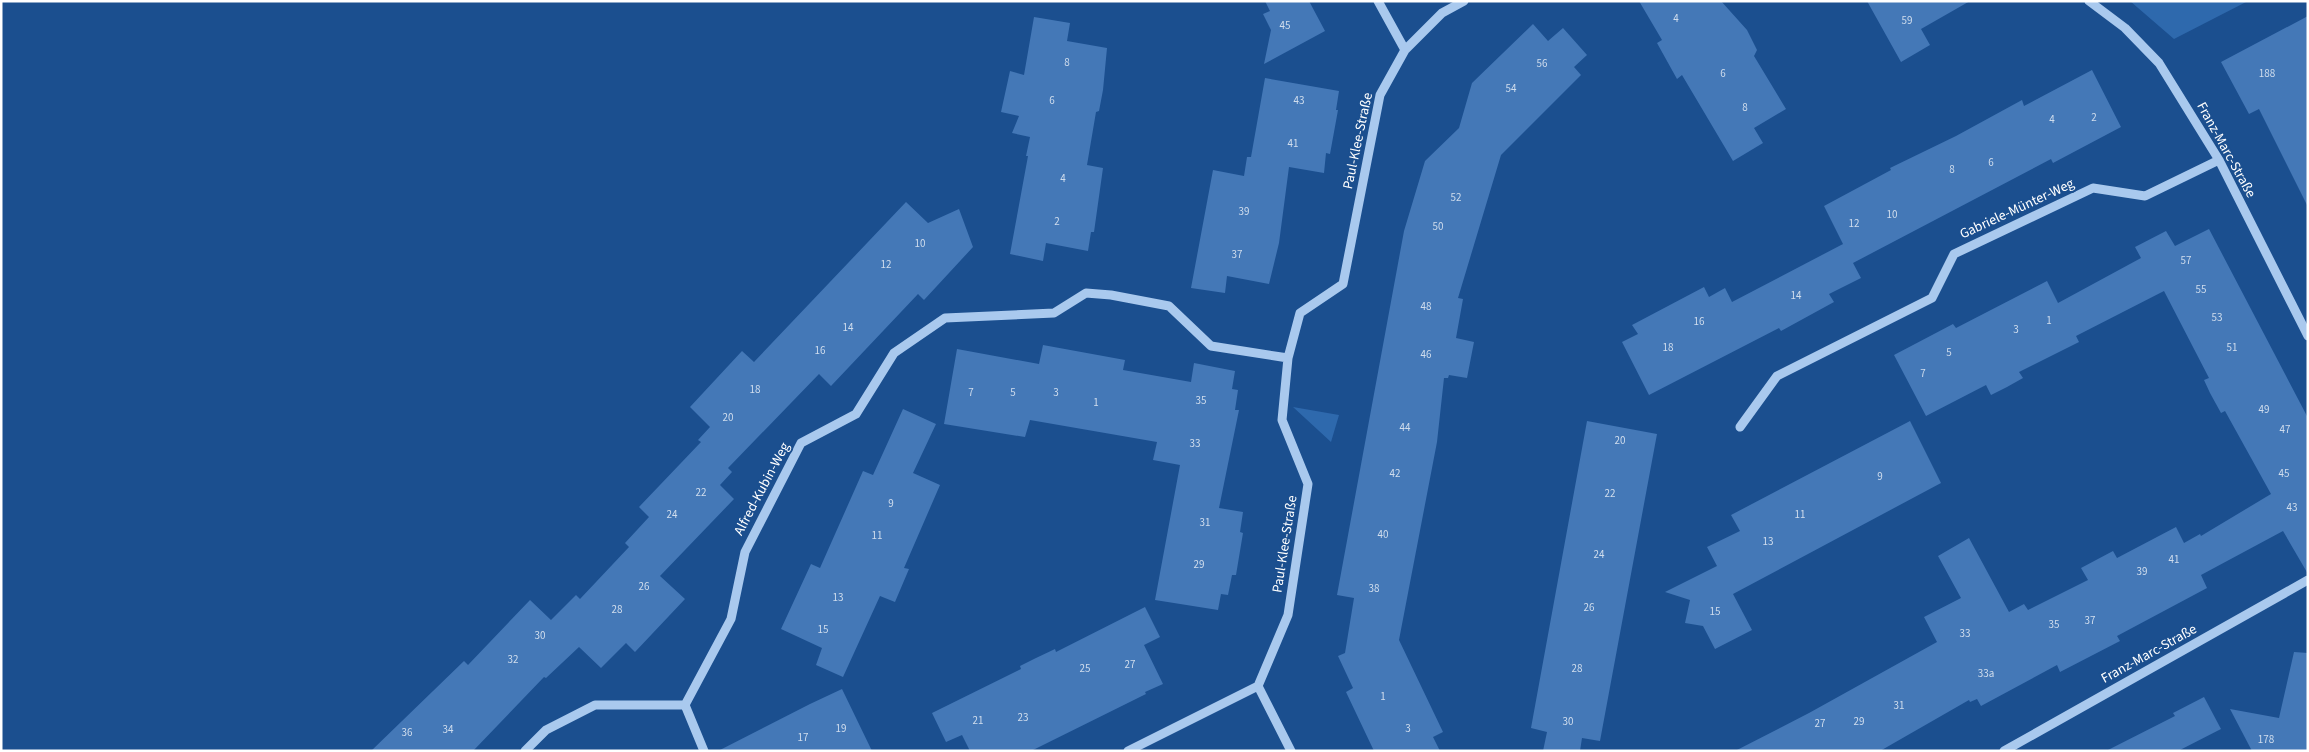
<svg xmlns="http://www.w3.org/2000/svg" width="2309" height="752" viewBox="0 0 2309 752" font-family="'Source Sans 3',sans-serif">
  <rect width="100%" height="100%" fill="#1b4f8f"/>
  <path fill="#2e69ad" d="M 2130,1 L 2248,1 L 2174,39 Z
    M 1293,407 L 1339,415 L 1331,442 Z"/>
  <path fill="#4478b7" d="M 1265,1 L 1309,1 L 1325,31 L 1264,64 L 1271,30 L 1263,14 L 1270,11 Z
    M 1639,1 L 1721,1 L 1747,30 L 1757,50 L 1754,56 L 1786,109 L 1754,128 L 1763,143 L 1733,161 L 1682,75 L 1677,79 L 1657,43 L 1662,40 Z
    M 1867,1 L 1970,1 L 1921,29 L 1930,45 L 1901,62 Z
    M 2308,16 L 2308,207 L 2259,109 L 2249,114 L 2221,62 Z
    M 1034,17 L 1070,23 L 1067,41 L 1107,48 L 1103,90 L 1099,111 L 1096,112 L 1087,165 L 1103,168 L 1094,232 L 1091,232 L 1088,251 L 1046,243 L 1043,261 L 1010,254 L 1028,156 L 1026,156 L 1030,137 L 1012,133 L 1019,116 L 1001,112 L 1010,71 L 1024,75 Z
    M 1533,24 L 1548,41 L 1563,28 L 1587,55 L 1574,67 L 1581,75 L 1501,155 L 1458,298 L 1463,299 L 1456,338 L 1474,342 L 1467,378 L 1449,375 L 1448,378 L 1444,378 L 1437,442 L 1399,640 L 1443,732 L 1433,737 L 1440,751 L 1374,751 L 1346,692 L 1353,688 L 1338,656 L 1345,653 L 1354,598 L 1337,595 L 1404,231 L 1425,161 L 1459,128 L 1472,83 Z
    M 2092,70 L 2121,127 L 2053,163 L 2051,159 L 1853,263 L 1861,278 L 1829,294 L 1834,302 L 1781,331 L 1779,328 L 1649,395 L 1622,342 L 1638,334 L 1632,325 L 1704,287 L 1709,297 L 1725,288 L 1732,302 L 1843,244 L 1847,252 L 1824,206 L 1891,170 L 1890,168 L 1956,136 L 2022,100 L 2024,106 Z
    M 1265,78 L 1339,91 L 1336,110 L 1338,110 L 1330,154 L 1326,153 L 1324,173 L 1289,167 L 1279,243 L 1269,284 L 1227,276 L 1225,293 L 1191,288 L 1213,170 L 1244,176 L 1247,157 L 1251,157 Z
    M 906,202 L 928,223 L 959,209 L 973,247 L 924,300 L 918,294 L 831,386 L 819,374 L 728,468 L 732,472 L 720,485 L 734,499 L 660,576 L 685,599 L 635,652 L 626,643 L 601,668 L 579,647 L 546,678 L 544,677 L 473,751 L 371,751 L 464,661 L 468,665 L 530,600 L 551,620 L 576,595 L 580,599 L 629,547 L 625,543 L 649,517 L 639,507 L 701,442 L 698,440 L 710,427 L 690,407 L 742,351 L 754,362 Z
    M 2209,229 L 2308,418 L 2308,574 L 2283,531 L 2201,575 L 2207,588 L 2117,636 L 2120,641 L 2060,672 L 2057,665 L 1981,706 L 1977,699 L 1970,702 L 1969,700 L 1880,751 L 1735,751 L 1809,713 L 1937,642 L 1924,617 L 1961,598 L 1938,556 L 1969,538 L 2009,612 L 2024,604 L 2028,610 L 2088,580 L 2081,568 L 2113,551 L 2117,558 L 2176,527 L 2184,543 L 2200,534 L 2201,536 L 2271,494 L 2225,411 L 2221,413 L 2210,393 L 2204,380 L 2209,378 L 2164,291 L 2076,336 L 2079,342 L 2019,372 L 2023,378 L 2007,387 L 1991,395 L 1986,385 L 1926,416 L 1894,355 L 1953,324 L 1956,328 L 2047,281 L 2058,303 L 2141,258 L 2135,247 L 2166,231 L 2175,246 Z
    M 1043,345 L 1125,360 L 1123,370 L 1191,382 L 1194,363 L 1235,371 L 1232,389 L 1238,390 L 1235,410 L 1239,410 L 1219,508 L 1243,512 L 1240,532 L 1243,533 L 1236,575 L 1232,575 L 1228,595 L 1221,594 L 1218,610 L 1155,600 L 1180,465 L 1153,460 L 1157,442 L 1030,420 L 1025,437 L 944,424 L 957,349 L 1039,364 Z
    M 903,409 L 936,424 L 913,473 L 940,485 L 904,568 L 909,569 L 895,602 L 880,596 L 843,677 L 816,665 L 822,648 L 781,629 L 811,564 L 820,568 L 863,471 L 873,475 Z
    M 1587,421 L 1657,434 L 1600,741 L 1582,738 L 1580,751 L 1543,751 L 1547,732 L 1531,728 Z
    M 1910,421 L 1941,483 L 1733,594 L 1752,630 L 1715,649 L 1703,626 L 1685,623 L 1690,600 L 1665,592 L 1717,566 L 1707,547 L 1740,531 L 1731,515 Z
    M 1145,607 L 1160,637 L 1144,645 L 1163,684 L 1145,692 L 1146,694 L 1031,751 L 970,751 L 962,735 L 946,742 L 932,713 L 1021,669 L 1020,666 L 1036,658 L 1055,649 L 1056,652 Z
    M 2294,652 L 2308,653 L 2308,751 L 2252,751 L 2230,709 L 2279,718 Z
    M 842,689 L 872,751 L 718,751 L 810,704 Z
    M 2204,697 L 2221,729 L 2178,751 L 2106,751 L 2175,716 L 2173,713 Z"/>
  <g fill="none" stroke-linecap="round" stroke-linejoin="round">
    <path stroke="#a9c9ee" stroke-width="9" d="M 1378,1 L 1405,50
      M 2089,1 L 2125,28 L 2159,63 L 2219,160 L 2308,336
      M 1740,427 L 1777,376 L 1932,298 L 1954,254 L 2093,188 L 2145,196 L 2219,160
      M 1258,686 L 1291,751
      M 525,751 L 546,730 L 595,705 L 685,705
      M 704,751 L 685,705 L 731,619 L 745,552 L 801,443 L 856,414 L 894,353 L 945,318 L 1054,313 L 1086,293 L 1111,295 L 1169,306 L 1211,346 L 1288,358
      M 1128,751 L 1258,686 L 1288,615 L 1308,484 L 1282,420 L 1288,358 L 1300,313 L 1343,284 L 1380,95 L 1405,50 L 1442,13 L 1464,1
      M 2004,751 L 2308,580"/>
  </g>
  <g text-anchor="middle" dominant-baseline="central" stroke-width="4" stroke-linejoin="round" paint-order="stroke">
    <g font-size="11" fill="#d0dded">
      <text x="1676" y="18">4</text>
      <text x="1907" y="20">59</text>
      <text x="1285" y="25">45</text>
      <text x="1067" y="62">8</text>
      <text x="1542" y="63">56</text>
      <text x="1723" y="73">6</text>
      <text x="2267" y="73">188</text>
      <text x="1511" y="88">54</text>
      <text x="1052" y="100">6</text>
      <text x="1299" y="100">43</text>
      <text x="1745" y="107">8</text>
      <text x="2094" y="117">2</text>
      <text x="2052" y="119">4</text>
      <text x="1293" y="143">41</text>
      <text x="1991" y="162">6</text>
      <text x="1952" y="169">8</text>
      <text x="1063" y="178">4</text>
      <text x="1456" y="197">52</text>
      <text x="1244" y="211">39</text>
      <text x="1892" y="214">10</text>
      <text x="1057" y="221">2</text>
      <text x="1854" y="223">12</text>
      <text x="1438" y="226">50</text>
      <text x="920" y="243">10</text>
      <text x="1237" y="254">37</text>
      <text x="2186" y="260">57</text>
      <text x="886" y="264">12</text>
      <text x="2201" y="289">55</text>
      <text x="1796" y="295">14</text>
      <text x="1426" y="306">48</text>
      <text x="2217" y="317">53</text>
      <text x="2049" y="320">1</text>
      <text x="1699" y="321">16</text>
      <text x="848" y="327">14</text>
      <text x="2016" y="329">3</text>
      <text x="1668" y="347">18</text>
      <text x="2232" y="347">51</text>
      <text x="820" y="350">16</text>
      <text x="1949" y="352">5</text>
      <text x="1426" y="354">46</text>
      <text x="1923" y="373">7</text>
      <text x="755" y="389">18</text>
      <text x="971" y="392">7</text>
      <text x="1013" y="392">5</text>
      <text x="1056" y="392">3</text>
      <text x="1201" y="400">35</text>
      <text x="1096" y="402">1</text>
      <text x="2264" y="409">49</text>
      <text x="728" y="417">20</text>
      <text x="1405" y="427">44</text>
      <text x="2285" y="429">47</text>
      <text x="1620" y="440">20</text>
      <text x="1195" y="443">33</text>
      <text x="1395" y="473">42</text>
      <text x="2284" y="473">45</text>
      <text x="1880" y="476">9</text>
      <text x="701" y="492">22</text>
      <text x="1610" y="493">22</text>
      <text x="891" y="503">9</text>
      <text x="2292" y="507">43</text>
      <text x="672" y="514">24</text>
      <text x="1800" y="514">11</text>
      <text x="1205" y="522">31</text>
      <text x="1383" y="534">40</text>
      <text x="877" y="535">11</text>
      <text x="1768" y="541">13</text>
      <text x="1599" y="554">24</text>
      <text x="2174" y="559">41</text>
      <text x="1199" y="564">29</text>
      <text x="2142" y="571">39</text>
      <text x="644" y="586">26</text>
      <text x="1374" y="588">38</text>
      <text x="838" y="597">13</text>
      <text x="1589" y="607">26</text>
      <text x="617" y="609">28</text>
      <text x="1715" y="611">15</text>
      <text x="2090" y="620">37</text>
      <text x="2054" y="624">35</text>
      <text x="823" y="629">15</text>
      <text x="1965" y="633">33</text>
      <text x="540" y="635">30</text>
      <text x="513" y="659">32</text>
      <text x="1130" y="664">27</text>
      <text x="1085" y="668">25</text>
      <text x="1577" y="668">28</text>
      <text x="1986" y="673">33a</text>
      <text x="1383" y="696">1</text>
      <text x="1899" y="705">31</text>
      <text x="1023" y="717">23</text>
      <text x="978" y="720">21</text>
      <text x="1568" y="721">30</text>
      <text x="1859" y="721">29</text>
      <text x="1820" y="723">27</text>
      <text x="841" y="728">19</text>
      <text x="1408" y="728">3</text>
      <text x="448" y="729">34</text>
      <text x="407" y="732">36</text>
      <text x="803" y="737">17</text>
      <text x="2266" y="739">178</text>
    </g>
    <g font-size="14" fill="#fff" stroke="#1b4f8f">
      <text transform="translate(1358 141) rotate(-78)">Paul-Klee-Straße</text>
      <text transform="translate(2226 150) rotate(61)">Franz-Marc-Straße</text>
      <text transform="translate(2017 209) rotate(-25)">Gabriele-Münter-Weg</text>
      <text transform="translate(762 489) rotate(-62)">Alfred-Kubin-Weg</text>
      <text transform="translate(1285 544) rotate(-81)">Paul-Klee-Straße</text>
      <text transform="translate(2149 654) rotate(-29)">Franz-Marc-Straße</text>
    </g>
  </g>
  <rect width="2309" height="752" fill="none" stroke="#ffffff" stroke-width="5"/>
</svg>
